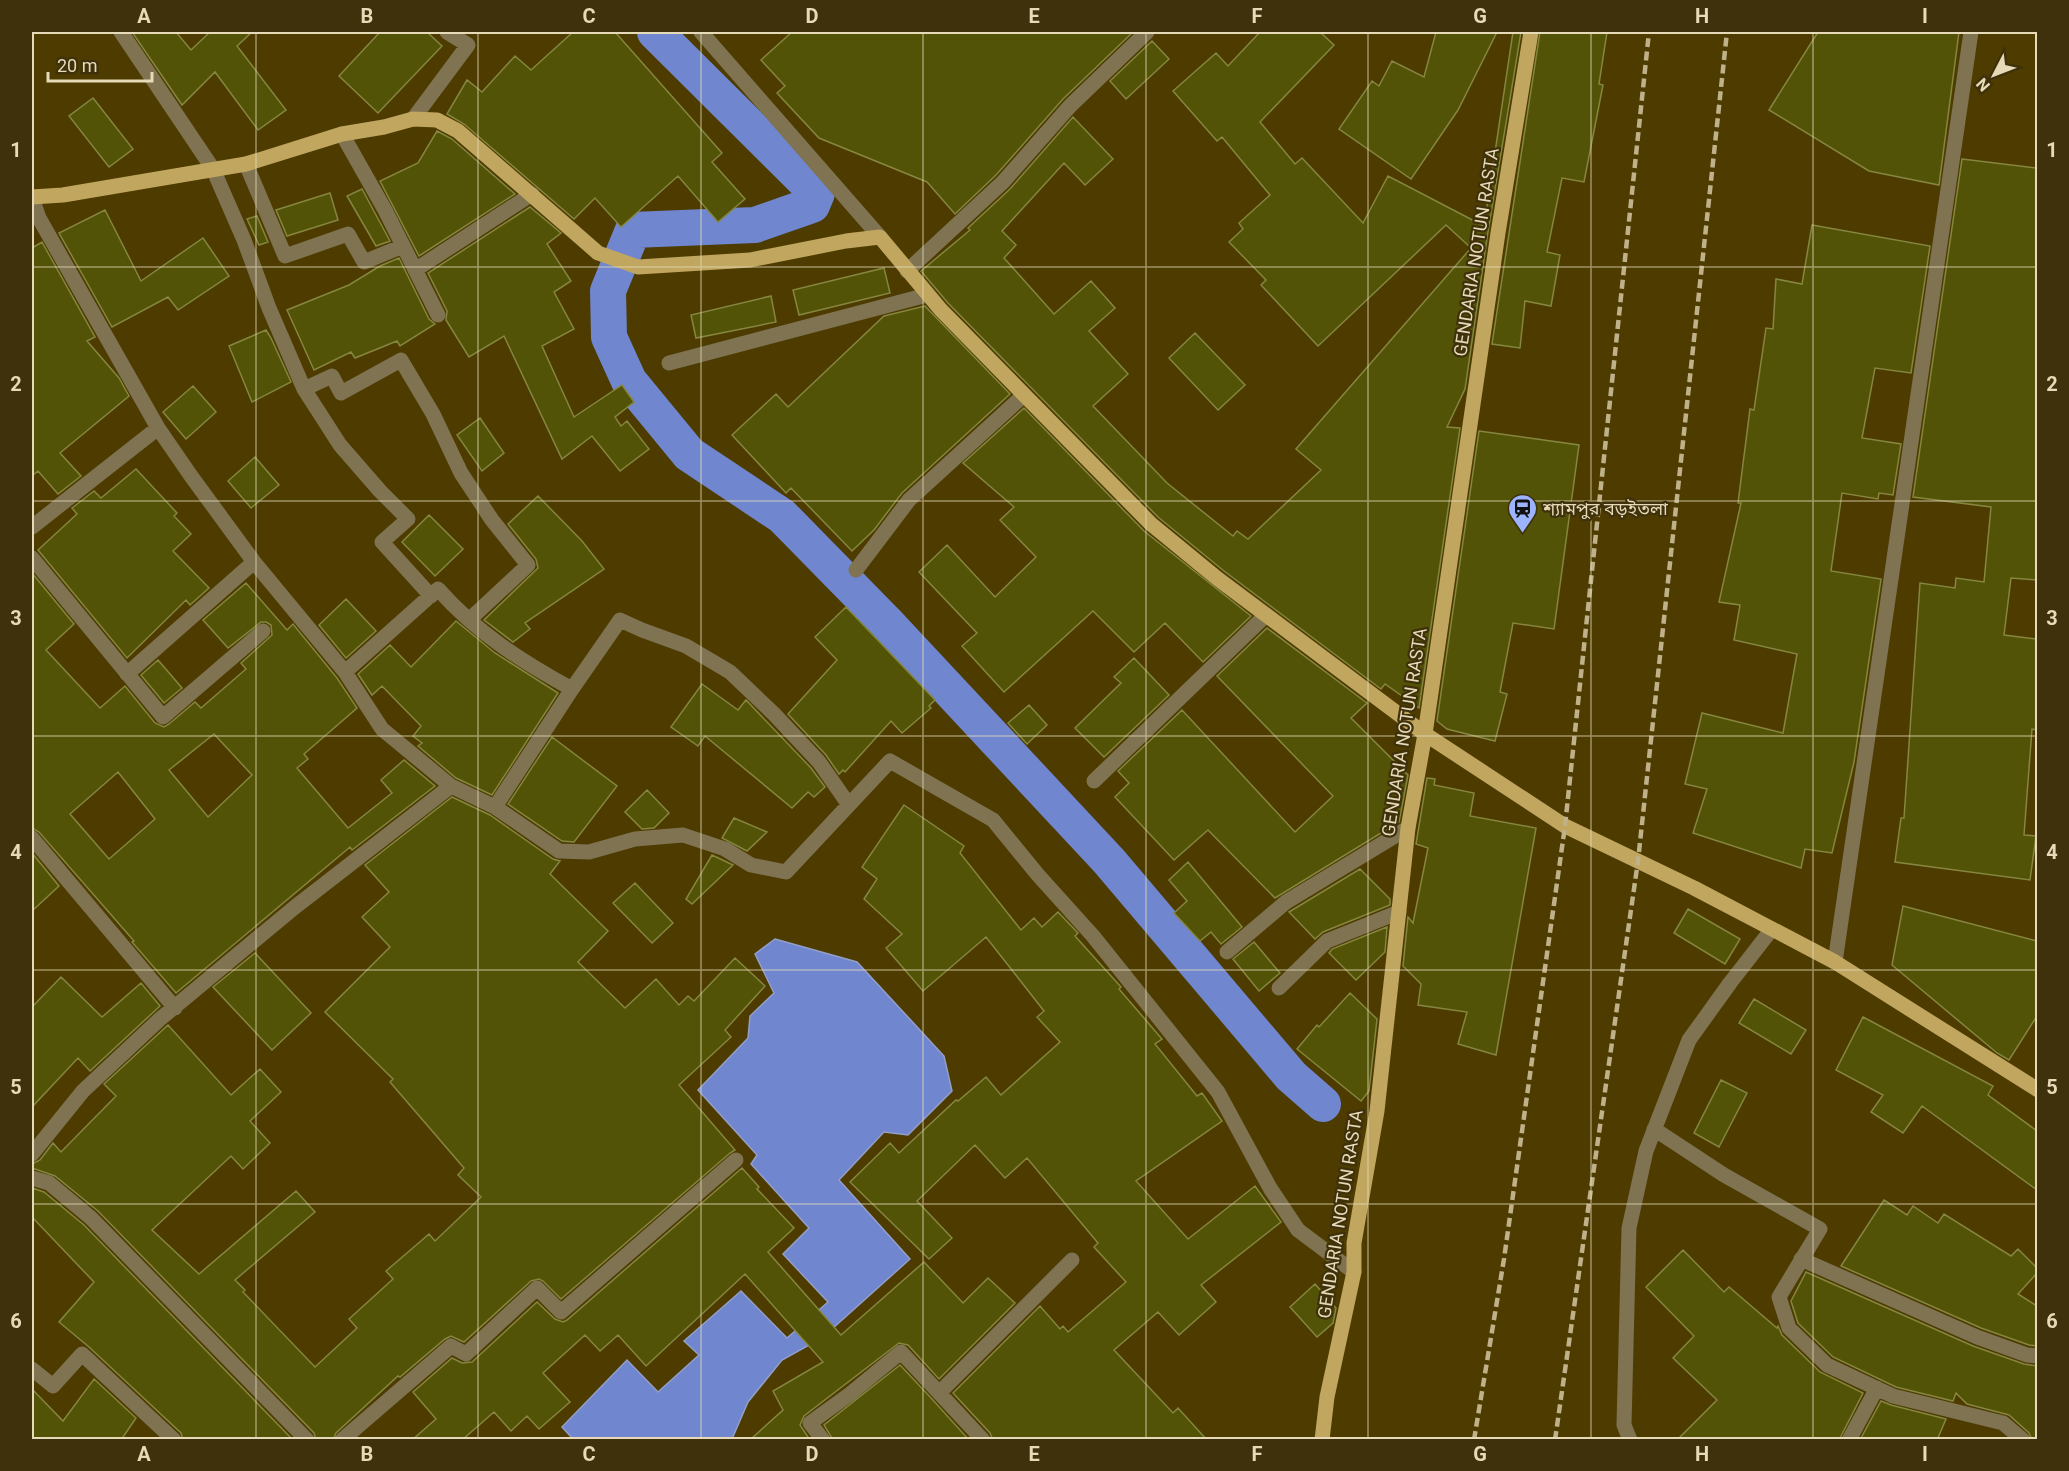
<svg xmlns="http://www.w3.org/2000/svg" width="2069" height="1471" viewBox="0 0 2069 1471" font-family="Roboto,'Noto Sans Bengali',sans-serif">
  <rect width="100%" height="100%" fill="#4d3b00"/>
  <path fill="#7086cf" stroke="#939fc8" stroke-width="1.5" d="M 775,939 L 857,962 L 944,1056 L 952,1091 L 908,1135 L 884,1132 L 839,1180 L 910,1259 L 822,1338 L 782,1360 L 748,1402 L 732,1439 L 573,1439 L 562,1427 L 627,1360 L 658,1392 L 699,1355 L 684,1341 L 741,1291 L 787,1338 L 828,1302 L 783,1254 L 809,1228 L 751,1164 L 757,1155 L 698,1090 L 748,1038 L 750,1016 L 774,993 L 755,954 Z"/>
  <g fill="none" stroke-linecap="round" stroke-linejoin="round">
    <path stroke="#7086cf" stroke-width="36" d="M 655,32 L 817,193 L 812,205 L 755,225 L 633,230 L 608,291 L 609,337 L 629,381 L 689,454 L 782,516 L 886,622 L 1109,861 L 1291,1076 L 1323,1104"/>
  </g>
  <path fill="#535307" stroke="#85863f" stroke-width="1.5" fill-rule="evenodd" d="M 132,32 L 176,32 L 191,50 L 210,32 L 252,32 L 237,46 L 286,110 L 258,130 L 215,72 L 182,105 Z
    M 380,32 L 427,32 L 442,46 L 378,113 L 339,76 Z
    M 573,32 L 615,32 L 722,153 L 712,162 L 745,199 L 718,222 L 678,176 L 621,227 L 595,198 L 574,219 L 464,124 L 447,114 L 467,80 L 482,92 L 515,56 L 531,70 Z
    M 792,32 L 1133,32 L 1063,99 L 996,175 L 955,214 L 927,182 L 819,138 L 777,93 L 785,86 L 761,60 Z
    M 1260,32 L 1320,32 L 1334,45 L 1260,122 L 1295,164 L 1302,158 L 1363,223 L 1388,176 L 1484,226 L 1513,32 L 1521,32 L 1488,232 L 1465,389 L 1447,427 L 1460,428 L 1419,708 L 1385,684 L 1381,689 L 1224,571 L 1158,517 L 948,303 L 921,271 L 970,230 L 968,228 L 1010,189 L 1073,117 L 1113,159 L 1085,185 L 1064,163 L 1002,231 L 1016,245 L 1004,258 L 1054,314 L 1091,281 L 1115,308 L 1089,331 L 1128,374 L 1093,406 L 1167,483 L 1233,536 L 1237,531 L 1248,539 L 1321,470 L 1296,449 L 1471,248 L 1446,225 L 1318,346 L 1261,285 L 1266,280 L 1229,242 L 1243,229 L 1239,223 L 1270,195 L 1222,137 L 1217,141 L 1173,91 L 1216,53 L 1228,66 Z
    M 1436,32 L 1497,32 L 1458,110 L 1411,179 L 1339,129 L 1372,81 L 1379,86 L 1392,61 L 1424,77 Z
    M 1540,32 L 1607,32 L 1599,84 L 1603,85 L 1584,182 L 1562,178 L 1547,252 L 1560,255 L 1551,306 L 1525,301 L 1520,348 L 1492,344 Z
    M 1818,32 L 1959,32 L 1939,185 L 1869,171 L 1769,110 Z
    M 1152,41 L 1169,59 L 1126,99 L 1110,81 Z
    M 93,98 L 133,149 L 109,167 L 69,116 Z
    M 437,131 L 452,139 L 515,194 L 419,256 L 380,181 L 418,163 Z
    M 1962,159 L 2037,168 L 2037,580 L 2011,578 L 2004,635 L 2037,639 L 2037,730 L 2032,729 L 2024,835 L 2036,836 L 2030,880 L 1895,862 L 1901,818 L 1904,818 L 1920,583 L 1955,588 L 1956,578 L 1984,582 L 1991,507 L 1913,497 Z
    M 362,189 L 390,241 L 376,246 L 347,196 Z
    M 330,193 L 338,220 L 287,236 L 276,210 Z
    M 530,207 L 561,233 L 547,244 L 571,281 L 554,292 L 574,329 L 542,346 L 574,417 L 622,385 L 634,402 L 615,417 L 621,426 L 627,421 L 649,449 L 620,471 L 592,436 L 562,459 L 504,336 L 469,357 L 446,320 L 447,311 L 428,273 Z
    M 105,210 L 141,281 L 203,238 L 229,276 L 178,310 L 168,297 L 112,327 L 59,233 Z
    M 257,216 L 268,242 L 259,245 L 247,219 Z
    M 1812,225 L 1930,246 L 1911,373 L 1875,368 L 1862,438 L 1901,444 L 1893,495 L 1879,493 L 1878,499 L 1842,493 L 1831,571 L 1881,579 L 1854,762 L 1832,853 L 1805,849 L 1801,868 L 1693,833 L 1707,789 L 1685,784 L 1702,713 L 1783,733 L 1797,654 L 1734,640 L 1740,605 L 1719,602 L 1741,503 L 1738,503 L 1750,409 L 1754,410 L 1766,328 L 1773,329 L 1776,279 L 1802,284 Z
    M 42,242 L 95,337 L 87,341 L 119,378 L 129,396 L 60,453 L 81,476 L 58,494 L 38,471 L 32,476 L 32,248 Z
    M 399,258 L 429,319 L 435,324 L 400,346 L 397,341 L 355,358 L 351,352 L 314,370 L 287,310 L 349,285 L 380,266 Z
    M 884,268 L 890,293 L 799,315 L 793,290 Z
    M 771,296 L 776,322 L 696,338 L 691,315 Z
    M 925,306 L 1010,394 L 902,493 L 874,530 L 852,551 L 791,488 L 786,493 L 732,435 L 776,394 L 788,407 L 884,316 Z
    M 266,330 L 271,338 L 291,382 L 252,402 L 229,346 Z
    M 1195,333 L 1245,385 L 1218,410 L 1169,358 Z
    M 193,386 L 216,412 L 186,439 L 163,412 Z
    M 1024,408 L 1144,531 L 1251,616 L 1203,662 L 1165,623 L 1134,652 L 1093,611 L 1004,692 L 962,646 L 977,633 L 919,572 L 947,545 L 995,597 L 1036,557 L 1000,520 L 1014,507 L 963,463 Z
    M 480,418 L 504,453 L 482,471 L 457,435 Z
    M 1479,431 L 1579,445 L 1554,629 L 1513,623 L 1500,692 L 1507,694 L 1495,741 L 1447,729 L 1437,721 Z
    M 255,457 L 279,485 L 251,508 L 228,481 Z
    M 136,469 L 177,513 L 174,516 L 191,534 L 173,551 L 209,588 L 190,605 L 186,600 L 127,658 L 38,550 L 77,514 L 72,508 L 94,491 L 101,498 Z
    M 538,496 L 582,541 L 604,569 L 525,623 L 530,629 L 513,642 L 484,620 L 538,568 L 536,559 L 508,524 Z
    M 429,515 L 463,549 L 435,576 L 402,542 Z
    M 32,573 L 74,624 L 46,650 L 100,708 L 125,686 L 155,723 L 164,727 L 169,724 L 195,702 L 201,708 L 246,669 L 241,663 L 272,635 L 271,625 L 266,622 L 261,622 L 228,648 L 203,620 L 246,583 L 287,630 L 293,624 L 337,678 L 357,708 L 304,754 L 308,759 L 297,768 L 348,828 L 392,793 L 381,780 L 404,760 L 435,786 L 352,850 L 350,847 L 176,993 L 132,942 L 134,941 L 39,832 L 32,828 ZM 214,734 L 252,775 L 208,817 L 169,770 ZM 118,772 L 155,819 L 109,859 L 70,814 Z
    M 346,599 L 376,631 L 346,658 L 319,625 Z
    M 846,607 L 935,700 L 929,706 L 931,708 L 902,733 L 891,721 L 845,772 L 843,770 L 839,774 L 826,755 L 788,714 L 837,660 L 815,637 Z
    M 456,621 L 495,653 L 558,693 L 492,795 L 456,778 L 418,746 L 422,743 L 413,736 L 421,726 L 382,686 L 372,695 L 358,674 L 390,645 L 411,667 Z
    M 1267,628 L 1367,703 L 1351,718 L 1408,775 L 1399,822 L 1275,898 L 1208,830 L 1174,860 L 1115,797 L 1129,783 L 1118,771 L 1182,710 L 1295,832 L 1333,796 L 1217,676 Z
    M 1134,658 L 1169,695 L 1104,757 L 1075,728 L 1121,683 L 1114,677 Z
    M 158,660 L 182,688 L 164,703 L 141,675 Z
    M 702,684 L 738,710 L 746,700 L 811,768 L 825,787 L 814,797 L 808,792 L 792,808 L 705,736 L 698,746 L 671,727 Z
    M 1029,705 L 1047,725 L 1027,744 L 1008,723 Z
    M 552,737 L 617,786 L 574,842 L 562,841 L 508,804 Z
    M 1427,778 L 1435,779 L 1434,785 L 1474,793 L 1470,816 L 1536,828 L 1496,1055 L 1458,1044 L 1467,1012 L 1418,1005 L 1421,984 L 1403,966 L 1408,917 L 1413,923 L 1428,848 L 1416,844 Z
    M 647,790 L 669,813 L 654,828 L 642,829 L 625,812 Z
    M 452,797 L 490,815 L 553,859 L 560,861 L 550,874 L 608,931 L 578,962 L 625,1008 L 656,979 L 679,1005 L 688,996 L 694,1001 L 735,958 L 765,986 L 725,1030 L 731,1037 L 679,1085 L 735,1150 L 730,1153 L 561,1299 L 543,1281 L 539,1279 L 531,1281 L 464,1342 L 451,1336 L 445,1339 L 400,1377 L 398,1376 L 336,1433 L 333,1440 L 316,1440 L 314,1433 L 98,1211 L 55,1176 L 32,1168 L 32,1164 L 40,1160 L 53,1143 L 61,1152 L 116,1096 L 104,1084 L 168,1025 L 231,1095 L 260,1069 L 281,1092 L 250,1121 L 270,1143 L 243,1169 L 231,1156 L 152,1230 L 199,1274 L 296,1191 L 315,1212 L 235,1280 L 245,1290 L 243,1292 L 315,1367 L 357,1328 L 349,1319 L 393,1279 L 386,1271 L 429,1234 L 435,1241 L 481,1197 L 458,1175 L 464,1168 L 390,1082 L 393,1079 L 325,1012 L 390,947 L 362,917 L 389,892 L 365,865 Z
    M 904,805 L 964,846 L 960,853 L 1021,930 L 1034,918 L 1042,927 L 1058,912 L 1078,933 L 1075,936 L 1121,987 L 1119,989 L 1162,1039 L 1155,1044 L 1197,1096 L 1202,1093 L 1222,1121 L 1136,1181 L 1188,1239 L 1255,1186 L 1281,1222 L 1201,1285 L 1216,1302 L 1179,1335 L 1158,1312 L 1114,1350 L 1173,1413 L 1178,1408 L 1207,1440 L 993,1440 L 990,1433 L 953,1393 L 1040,1306 L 1060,1329 L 1063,1326 L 1068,1332 L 1126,1282 L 1094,1247 L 1098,1243 L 1027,1158 L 1005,1178 L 975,1145 L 917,1201 L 952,1238 L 929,1259 L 850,1182 L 890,1143 L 899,1153 L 956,1100 L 958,1101 L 986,1077 L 1001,1095 L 1060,1042 L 1037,1017 L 1044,1011 L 986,937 L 923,991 L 886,948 L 902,934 L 864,899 L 877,879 L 862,867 Z
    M 734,818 L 767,832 L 747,851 L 722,838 Z
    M 32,853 L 59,886 L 32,911 Z
    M 712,855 L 733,865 L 692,904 L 686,899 Z
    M 1188,862 L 1242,927 L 1221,944 L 1211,932 L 1200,941 L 1174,913 L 1187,901 L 1169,880 Z
    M 1360,869 L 1390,899 L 1390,905 L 1323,932 L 1315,939 L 1289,912 Z
    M 635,883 L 673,923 L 652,943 L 613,903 Z
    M 1903,906 L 2037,941 L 2037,1016 L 2009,1060 L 1997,1053 L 1892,965 Z
    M 1688,909 L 1740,939 L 1725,964 L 1674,933 Z
    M 1387,927 L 1385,952 L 1356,980 L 1329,953 L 1332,949 Z
    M 1254,942 L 1280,973 L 1259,991 L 1233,959 Z
    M 255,953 L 311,1013 L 272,1050 L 213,987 Z
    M 61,977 L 102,1017 L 141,983 L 160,1006 L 90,1071 L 78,1058 L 32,1107 L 32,1007 Z
    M 1350,993 L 1377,1019 L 1369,1091 L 1361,1101 L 1297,1049 L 1317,1025 L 1319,1027 Z
    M 1754,999 L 1806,1030 L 1791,1054 L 1739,1023 Z
    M 1863,1017 L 1993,1086 L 1988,1095 L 2037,1131 L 2037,1190 L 1922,1106 L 1903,1133 L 1871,1112 L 1883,1095 L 1836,1070 Z
    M 1721,1080 L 1747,1093 L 1719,1147 L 1694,1133 Z
    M 742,1168 L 759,1187 L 757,1189 L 794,1228 L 768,1252 L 841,1335 L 924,1262 L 963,1303 L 988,1278 L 1015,1303 L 939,1379 L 908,1345 L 899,1343 L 804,1416 L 800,1425 L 810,1440 L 750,1440 L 783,1410 L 773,1391 L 823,1362 L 745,1274 L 646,1366 L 618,1335 L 600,1351 L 585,1335 L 543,1373 L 570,1402 L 539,1429 L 527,1416 L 511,1431 L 494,1412 L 462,1440 L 412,1440 L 436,1419 L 413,1392 L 452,1358 L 462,1363 L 472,1362 L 537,1302 L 555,1319 L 563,1322 L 567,1320 Z
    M 32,1188 L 44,1192 L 84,1225 L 293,1440 L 183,1440 L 181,1433 L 89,1347 L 59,1322 L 94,1282 L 32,1217 Z
    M 1884,1200 L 1907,1215 L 1913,1206 L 1938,1223 L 1944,1214 L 2011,1256 L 2018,1249 L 2037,1268 L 2037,1273 L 2018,1294 L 2037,1306 L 2037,1346 L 2029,1345 L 1981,1328 L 1841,1266 Z
    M 1683,1250 L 1724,1292 L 1729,1287 L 1777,1328 L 1778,1326 L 1782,1335 L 1820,1372 L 1863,1393 L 1839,1440 L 1677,1440 L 1717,1400 L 1673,1358 L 1694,1336 L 1646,1287 Z
    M 1806,1272 L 1973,1346 L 2024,1364 L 2037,1366 L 2037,1440 L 2032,1440 L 2029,1433 L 2009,1415 L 1967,1404 L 1956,1393 L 1953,1401 L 1896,1387 L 1833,1357 L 1798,1323 L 1791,1301 Z
    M 1315,1284 L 1336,1308 L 1333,1323 L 1317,1337 L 1290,1307 Z
    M 900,1365 L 932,1399 L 969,1440 L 833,1440 L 824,1425 Z
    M 94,1379 L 136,1418 L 121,1440 L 32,1440 L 32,1389 L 63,1421 Z
    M 1881,1401 L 1891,1405 L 1946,1419 L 1937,1440 L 1860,1440 Z"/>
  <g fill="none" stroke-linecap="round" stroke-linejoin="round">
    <path stroke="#7f7351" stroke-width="15" d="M 121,32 L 213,169 L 244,240 L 269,308 L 304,389 L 340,445 L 380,491 L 408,519 L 382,542 L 431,596
      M 701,32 L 880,237
      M 413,119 L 468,45 L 447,32
      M 342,134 L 385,210 L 438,315
      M 246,164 L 285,256 L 348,234 L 364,262 L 403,246
      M 32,198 L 39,218 L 158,428 L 191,476 L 254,562 L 345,672 L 382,729 L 451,786 L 295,907 L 160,1019 L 83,1091 L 32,1154
      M 415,270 L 532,194
      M 907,271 L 1003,182 L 1070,106 L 1147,32
      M 669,363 L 927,295
      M 304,389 L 332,376 L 341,393 L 401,360 L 433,414 L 461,473 L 492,520 L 528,565 L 469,620
      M 32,527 L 158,428
      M 32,558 L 163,717 L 263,631
      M 856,570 L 909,500 L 1024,395
      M 345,672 L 438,589 C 477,633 521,661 572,689
      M 127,674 L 254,562
      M 1094,781 L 1266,615
      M 451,786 L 495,807 L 559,851 L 589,852 L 635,839 L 683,835 L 725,849 L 751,865 L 786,872 L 890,761 L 993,820 L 1038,875 L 1093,936 L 1218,1092 L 1270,1188 L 1298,1230 L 1354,1272
      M 495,807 L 572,689 L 620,620 L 642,630 L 686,646 L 730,672 L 774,714 L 819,762 L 849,805
      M 32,838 L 175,1008
      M 1227,952 L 1286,902 L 1408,828
      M 1835,962 L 1971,32
      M 1279,988 L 1327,941 L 1399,912
      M 1654,1129 L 1724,1175 L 1820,1229 L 1779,1297 L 1789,1328 L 1827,1365 L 1893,1396 L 2003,1423 L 2023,1440
      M 32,1178 L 49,1183 L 91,1218 L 307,1440
      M 1801,1259 L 1977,1337 L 2027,1355 L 2038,1356
      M 32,1369 L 53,1386 L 82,1354 L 174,1440
      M 939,1393 L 1072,1260
      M 342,1440 L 451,1346 L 466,1354 L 537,1288 L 561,1312 L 736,1160
      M 823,1440 L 810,1423 L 850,1394 L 901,1352 L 983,1440
      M 1630,1440 L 1624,1425 L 1629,1228 L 1646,1151 L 1689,1040 L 1730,983 L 1772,929
      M 1849,1440 L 1877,1388"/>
    <path stroke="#c0a65f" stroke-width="15" d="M 32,197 L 63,195 L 246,164 L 342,134 L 384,127 L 413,119 L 437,120 L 458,131 L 598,253 L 638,267 L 750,260 L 846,241 L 880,237 L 941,310 L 1151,524 L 1218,579 L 1425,734 L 1565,826 L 1694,888 L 1835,962 L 2038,1090
      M 1322,1440 L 1327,1397 L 1354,1272 L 1354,1243 L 1377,1111 L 1408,828 L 1425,734 L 1498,233 L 1531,32"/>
    <path stroke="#bfb189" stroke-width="4.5" stroke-dasharray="9 4.5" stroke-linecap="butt" d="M 1474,1440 L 1504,1259 L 1565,826 L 1649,32
      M 1555,1440 L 1638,861 L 1727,32"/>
  </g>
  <path fill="none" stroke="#e6dab8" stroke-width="1.5" stroke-opacity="0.55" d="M 256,32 L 256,1440M 478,32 L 478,1440M 701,32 L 701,1440M 923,32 L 923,1440M 1146,32 L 1146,1440M 1368,32 L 1368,1440M 1591,32 L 1591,1440M 1813,32 L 1813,1440M 32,267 L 2038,267M 32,501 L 2038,501M 32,736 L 2038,736M 32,970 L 2038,970M 32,1204 L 2038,1204"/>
  <defs>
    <symbol id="station-pin" viewBox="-11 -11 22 30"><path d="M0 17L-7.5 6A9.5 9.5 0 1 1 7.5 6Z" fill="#9cb4fd" stroke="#3e310b"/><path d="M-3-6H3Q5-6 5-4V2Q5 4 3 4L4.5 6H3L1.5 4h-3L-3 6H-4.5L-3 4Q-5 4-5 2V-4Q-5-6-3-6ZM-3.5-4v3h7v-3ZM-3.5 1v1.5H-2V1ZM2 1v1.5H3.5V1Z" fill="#111"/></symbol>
  </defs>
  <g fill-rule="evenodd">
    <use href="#station-pin" x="1506" y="492" width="33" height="45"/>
  </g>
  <g text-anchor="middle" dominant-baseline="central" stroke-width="4.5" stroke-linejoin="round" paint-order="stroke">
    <g font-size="18" fill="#e6dab8" stroke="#3e310b">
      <text transform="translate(1476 252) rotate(-81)">GENDARIA NOTUN RASTA</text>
      <text transform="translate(1404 732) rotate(-81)">GENDARIA NOTUN RASTA</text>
      <text transform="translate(1340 1214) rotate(-81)">GENDARIA NOTUN RASTA</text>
    </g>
    <g font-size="18" fill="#e6dab8" stroke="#3e310b" text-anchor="start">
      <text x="1543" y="508">শ্যামপুর বড়ইতলা</text>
    </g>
  </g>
  <rect width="2069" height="1471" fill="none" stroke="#3e310b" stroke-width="66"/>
  <g transform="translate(1994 75) rotate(228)" stroke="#3e310b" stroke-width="4.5" paint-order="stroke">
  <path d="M0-4.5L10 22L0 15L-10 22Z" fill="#e6dab8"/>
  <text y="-9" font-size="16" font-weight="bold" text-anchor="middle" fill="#e6dab8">N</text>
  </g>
  <path d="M48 72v9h104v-9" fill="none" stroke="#e6dab8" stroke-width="3"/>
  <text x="57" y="72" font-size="18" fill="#e6dab8" stroke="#3e310b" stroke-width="4.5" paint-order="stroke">20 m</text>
  <rect x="33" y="33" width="2003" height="1405" fill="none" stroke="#e6dab8" stroke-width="2"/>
  <g font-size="20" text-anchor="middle" font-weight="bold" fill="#e6dab8">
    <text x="144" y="23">A</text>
    <text x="367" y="23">B</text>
    <text x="589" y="23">C</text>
    <text x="812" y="23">D</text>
    <text x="1034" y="23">E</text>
    <text x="1257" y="23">F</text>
    <text x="1480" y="23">G</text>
    <text x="1702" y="23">H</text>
    <text x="1925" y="23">I</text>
    <text x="16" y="157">1</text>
    <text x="2052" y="157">1</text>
    <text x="16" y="391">2</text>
    <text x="2052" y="391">2</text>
    <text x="16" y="625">3</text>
    <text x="2052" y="625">3</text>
    <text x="16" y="859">4</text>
    <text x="2052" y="859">4</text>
    <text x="16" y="1094">5</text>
    <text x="2052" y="1094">5</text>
    <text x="16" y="1328">6</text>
    <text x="2052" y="1328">6</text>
    <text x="144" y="1461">A</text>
    <text x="367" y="1461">B</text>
    <text x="589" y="1461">C</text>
    <text x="812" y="1461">D</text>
    <text x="1034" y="1461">E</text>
    <text x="1257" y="1461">F</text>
    <text x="1480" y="1461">G</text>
    <text x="1702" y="1461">H</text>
    <text x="1925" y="1461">I</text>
  </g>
</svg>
